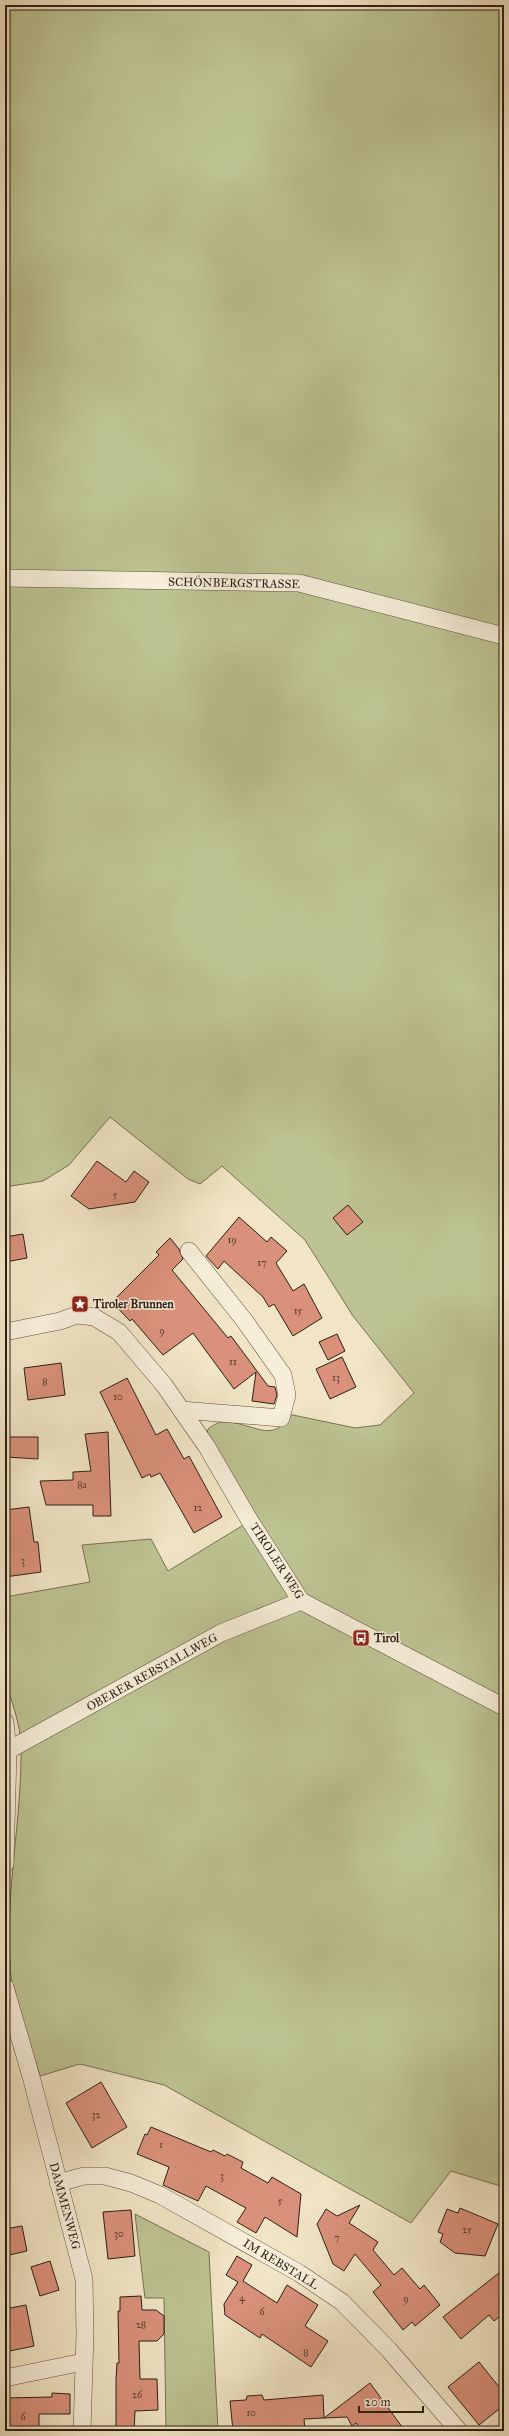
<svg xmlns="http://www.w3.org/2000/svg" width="509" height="2436" viewBox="0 0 509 2436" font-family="'IM FELL Great Primer',serif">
  <rect width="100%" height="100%" fill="#f1e5c5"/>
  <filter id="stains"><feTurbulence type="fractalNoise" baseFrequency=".005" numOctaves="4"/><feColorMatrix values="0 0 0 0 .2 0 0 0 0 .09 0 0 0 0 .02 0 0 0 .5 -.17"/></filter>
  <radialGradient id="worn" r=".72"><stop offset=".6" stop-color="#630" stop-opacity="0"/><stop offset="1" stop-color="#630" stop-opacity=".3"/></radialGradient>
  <path fill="#bdc392" stroke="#757153" d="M 5,5 L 504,5 L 504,2187 L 451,2171 L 411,2223 L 164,2085 L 80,2064 L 40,2076 C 29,2040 12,2003 10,1965 C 5,1892 22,1820 21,1747 C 21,1723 10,1700 5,1676 C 1,1657 5,1619 5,1597 L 90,1582 L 82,1545 L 151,1539 L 168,1571 L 250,1521 L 207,1434 L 208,1429 C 212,1426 218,1422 222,1422 C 246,1419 276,1448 288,1414 L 355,1428 L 380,1425 L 414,1393 L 353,1316 L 305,1240 L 222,1166 L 200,1184 L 188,1179 L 110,1117 L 69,1165 L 43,1181 L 5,1187 Z
    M 135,2214 L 209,2252 L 218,2431 L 166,2431 L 164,2298 L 145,2298 Z"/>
  <path fill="#da917b" stroke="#2d1f14" d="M 97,1161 L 126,1182 L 134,1171 L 149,1182 L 135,1202 L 89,1209 L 71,1196 Z
    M 348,1205 L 363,1222 L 347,1235 L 333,1218 Z
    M 239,1217 L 267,1242 L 271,1237 L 287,1251 L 276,1263 L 293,1291 L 304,1284 L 322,1318 L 293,1336 L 274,1304 L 269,1307 L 263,1297 L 224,1261 L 218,1269 L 206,1256 Z
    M 23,1234 L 27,1258 L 5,1262 L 5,1237 Z
    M 170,1238 L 179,1249 L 183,1259 L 172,1270 L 228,1338 L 231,1336 L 268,1386 L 275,1387 L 277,1395 L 274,1404 L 252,1401 L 256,1372 L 234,1389 L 193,1333 L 163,1355 L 132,1319 L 130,1321 L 112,1302 L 159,1255 L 156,1252 Z
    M 337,1334 L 345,1351 L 328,1360 L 319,1342 Z
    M 342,1357 L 356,1387 L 330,1399 L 316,1369 Z
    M 61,1363 L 65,1395 L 28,1400 L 24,1368 Z
    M 127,1378 L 156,1435 L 167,1429 L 184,1459 L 189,1456 L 222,1517 L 194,1533 L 160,1473 L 151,1477 L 150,1474 L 142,1478 L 100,1392 Z
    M 108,1432 L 111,1516 L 93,1516 L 93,1505 L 46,1505 L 40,1481 L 73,1480 L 73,1472 L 91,1471 L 85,1434 Z
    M 7,1437 L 38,1437 L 38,1459 L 6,1457 Z
    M 29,1507 L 34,1542 L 38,1542 L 41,1572 L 5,1577 L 5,1510 Z
    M 101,2082 L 127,2127 L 92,2148 L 66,2103 Z
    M 151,2127 L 211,2152 L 213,2150 L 225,2156 L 227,2154 L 243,2162 L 241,2168 L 268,2183 L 272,2177 L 301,2194 L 297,2237 L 265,2217 L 256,2233 L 237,2222 L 246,2208 L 206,2186 L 198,2201 L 163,2185 L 169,2167 L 137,2154 L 145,2134 L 147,2135 Z
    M 360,2205 L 349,2223 L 378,2242 L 373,2250 L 394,2275 L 402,2268 L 420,2289 L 424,2285 L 440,2305 L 415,2326 L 412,2322 L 403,2330 L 373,2292 L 381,2285 L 355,2254 L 344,2271 L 333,2264 L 317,2224 L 326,2209 L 337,2216 Z
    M 460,2208 L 498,2224 L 485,2256 L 455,2253 L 440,2242 L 443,2234 L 438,2232 L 447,2209 L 458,2213 Z
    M 131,2210 L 135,2256 L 108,2259 L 103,2212 Z
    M 22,2226 L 27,2251 L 5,2256 L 5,2229 Z
    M 237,2256 L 252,2265 L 243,2281 L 277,2303 L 287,2285 L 318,2305 L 305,2326 L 328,2341 L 311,2367 L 262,2334 L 260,2338 L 225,2315 L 224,2304 L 238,2282 L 226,2275 Z
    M 50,2261 L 59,2290 L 40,2296 L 31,2267 Z
    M 504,2269 L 504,2313 L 494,2321 L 489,2315 L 461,2339 L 443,2317 Z
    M 141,2296 L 142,2310 L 156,2310 L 164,2316 L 164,2334 L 157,2341 L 139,2341 L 140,2379 L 157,2379 L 158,2410 L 135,2411 L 134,2431 L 116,2431 L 116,2379 L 117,2363 L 119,2363 L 118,2311 L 120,2311 L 120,2297 Z
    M 26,2305 L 34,2346 L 5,2352 L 5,2309 Z
    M 479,2362 L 504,2393 L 504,2405 L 479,2425 L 448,2387 Z
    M 370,2383 L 405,2431 L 361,2431 L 356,2423 L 352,2426 L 347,2417 L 324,2418 Z
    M 52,2393 L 70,2394 L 70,2414 L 39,2414 L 39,2431 L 7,2431 L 5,2398 L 52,2397 Z
    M 262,2395 L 264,2400 L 323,2395 L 324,2418 L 304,2419 L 305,2431 L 233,2431 L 230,2401 L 246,2400 L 247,2396 Z"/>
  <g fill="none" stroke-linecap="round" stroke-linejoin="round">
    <defs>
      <path id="minor" d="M 5,578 L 299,583 L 504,636
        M 5,1332 L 60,1321 L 77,1315 L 94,1317 L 119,1332 L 164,1385 L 207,1447 L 250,1521 L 301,1601 L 504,1707
        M 181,1410 L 281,1418 L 287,1395 L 283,1375 L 244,1320 L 189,1251
        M 5,1722 L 8,1752 L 5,1864
        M 5,1752 L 221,1633 L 301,1601
        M 5,1987 L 32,2080 L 84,2279 L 85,2334 L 82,2431
        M 58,2183 L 84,2176 L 105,2176 L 131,2183 L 160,2195 L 299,2273 L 342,2302 L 389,2350 L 459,2431
        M 5,2378 L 83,2362"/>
    </defs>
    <use href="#minor" stroke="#5e5040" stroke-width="18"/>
    <use href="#minor" stroke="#f6eed9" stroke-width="17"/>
  </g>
  <defs>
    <symbol id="sight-square" viewBox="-11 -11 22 22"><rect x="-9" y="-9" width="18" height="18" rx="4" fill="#8f2418" stroke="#f6eed9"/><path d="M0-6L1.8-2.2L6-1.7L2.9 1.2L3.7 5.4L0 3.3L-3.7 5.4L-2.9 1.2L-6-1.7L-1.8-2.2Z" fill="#fff"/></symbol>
    <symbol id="bus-square" viewBox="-11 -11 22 22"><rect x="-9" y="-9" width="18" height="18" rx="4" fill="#8f2418" stroke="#f6eed9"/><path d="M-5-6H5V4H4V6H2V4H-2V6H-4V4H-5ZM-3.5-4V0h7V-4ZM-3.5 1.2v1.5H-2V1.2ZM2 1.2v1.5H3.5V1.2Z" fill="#fff"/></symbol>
  </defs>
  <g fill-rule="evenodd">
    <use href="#sight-square" x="70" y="1294" width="20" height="20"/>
    <use href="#bus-square" x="351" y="1628" width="20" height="20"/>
  </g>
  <g text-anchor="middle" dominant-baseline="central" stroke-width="3" stroke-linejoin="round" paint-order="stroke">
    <g font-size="10" fill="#583c2e">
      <text x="115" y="1195">5</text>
      <text x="232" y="1240">19</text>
      <text x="262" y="1263">17</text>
      <text x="298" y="1311">15</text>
      <text x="162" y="1331">9</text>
      <text x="233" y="1362">11</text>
      <text x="336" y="1378">13</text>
      <text x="45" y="1382">8</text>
      <text x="118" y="1397">10</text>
      <text x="82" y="1485">8a</text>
      <text x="198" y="1508">12</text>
      <text x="23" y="1561">3</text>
      <text x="96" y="2115">32</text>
      <text x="161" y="2145">1</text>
      <text x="222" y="2176">3</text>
      <text x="280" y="2201">5</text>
      <text x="467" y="2230">25</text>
      <text x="119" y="2234">30</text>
      <text x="337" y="2238">7</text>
      <text x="242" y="2298">4</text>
      <text x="406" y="2299">9</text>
      <text x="262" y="2312">6</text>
      <text x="141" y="2325">28</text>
      <text x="306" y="2353">8</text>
      <text x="137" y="2395">26</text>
      <text x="251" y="2413">10</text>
      <text x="23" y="2417">6</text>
    </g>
    <g font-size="12" fill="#2d1f14" stroke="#f6eed9">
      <text transform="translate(234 583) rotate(1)">SCHÖNBERGSTRASSE</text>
      <text transform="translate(277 1561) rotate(57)">TIROLER WEG</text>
      <text transform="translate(152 1672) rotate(-29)">OBERER REBSTALLWEG</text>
      <text transform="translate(65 2206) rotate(75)">DAMMENWEG</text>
      <text transform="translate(281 2264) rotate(31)">IM REBSTALL</text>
    </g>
    <g font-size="12" font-weight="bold" fill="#2d1f14" stroke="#f6eed9" text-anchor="start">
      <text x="93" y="1304">Tiroler Brunnen</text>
      <text x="374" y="1638">Tirol</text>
    </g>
  </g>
  <rect width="509" height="2436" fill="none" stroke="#f1e5c5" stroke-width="20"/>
  <rect x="6" y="6" width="497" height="2424" fill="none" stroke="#2d1f14" stroke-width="2"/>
  <rect x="10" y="10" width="489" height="2416" fill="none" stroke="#2d1f14"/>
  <path d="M359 2406v6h64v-6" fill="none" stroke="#2d1f14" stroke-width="2"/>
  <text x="365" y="2406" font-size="12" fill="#2d1f14" stroke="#f6eed9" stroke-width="3" paint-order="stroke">20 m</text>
  <rect width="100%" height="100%" filter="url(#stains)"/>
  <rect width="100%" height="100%" fill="url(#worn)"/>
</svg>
